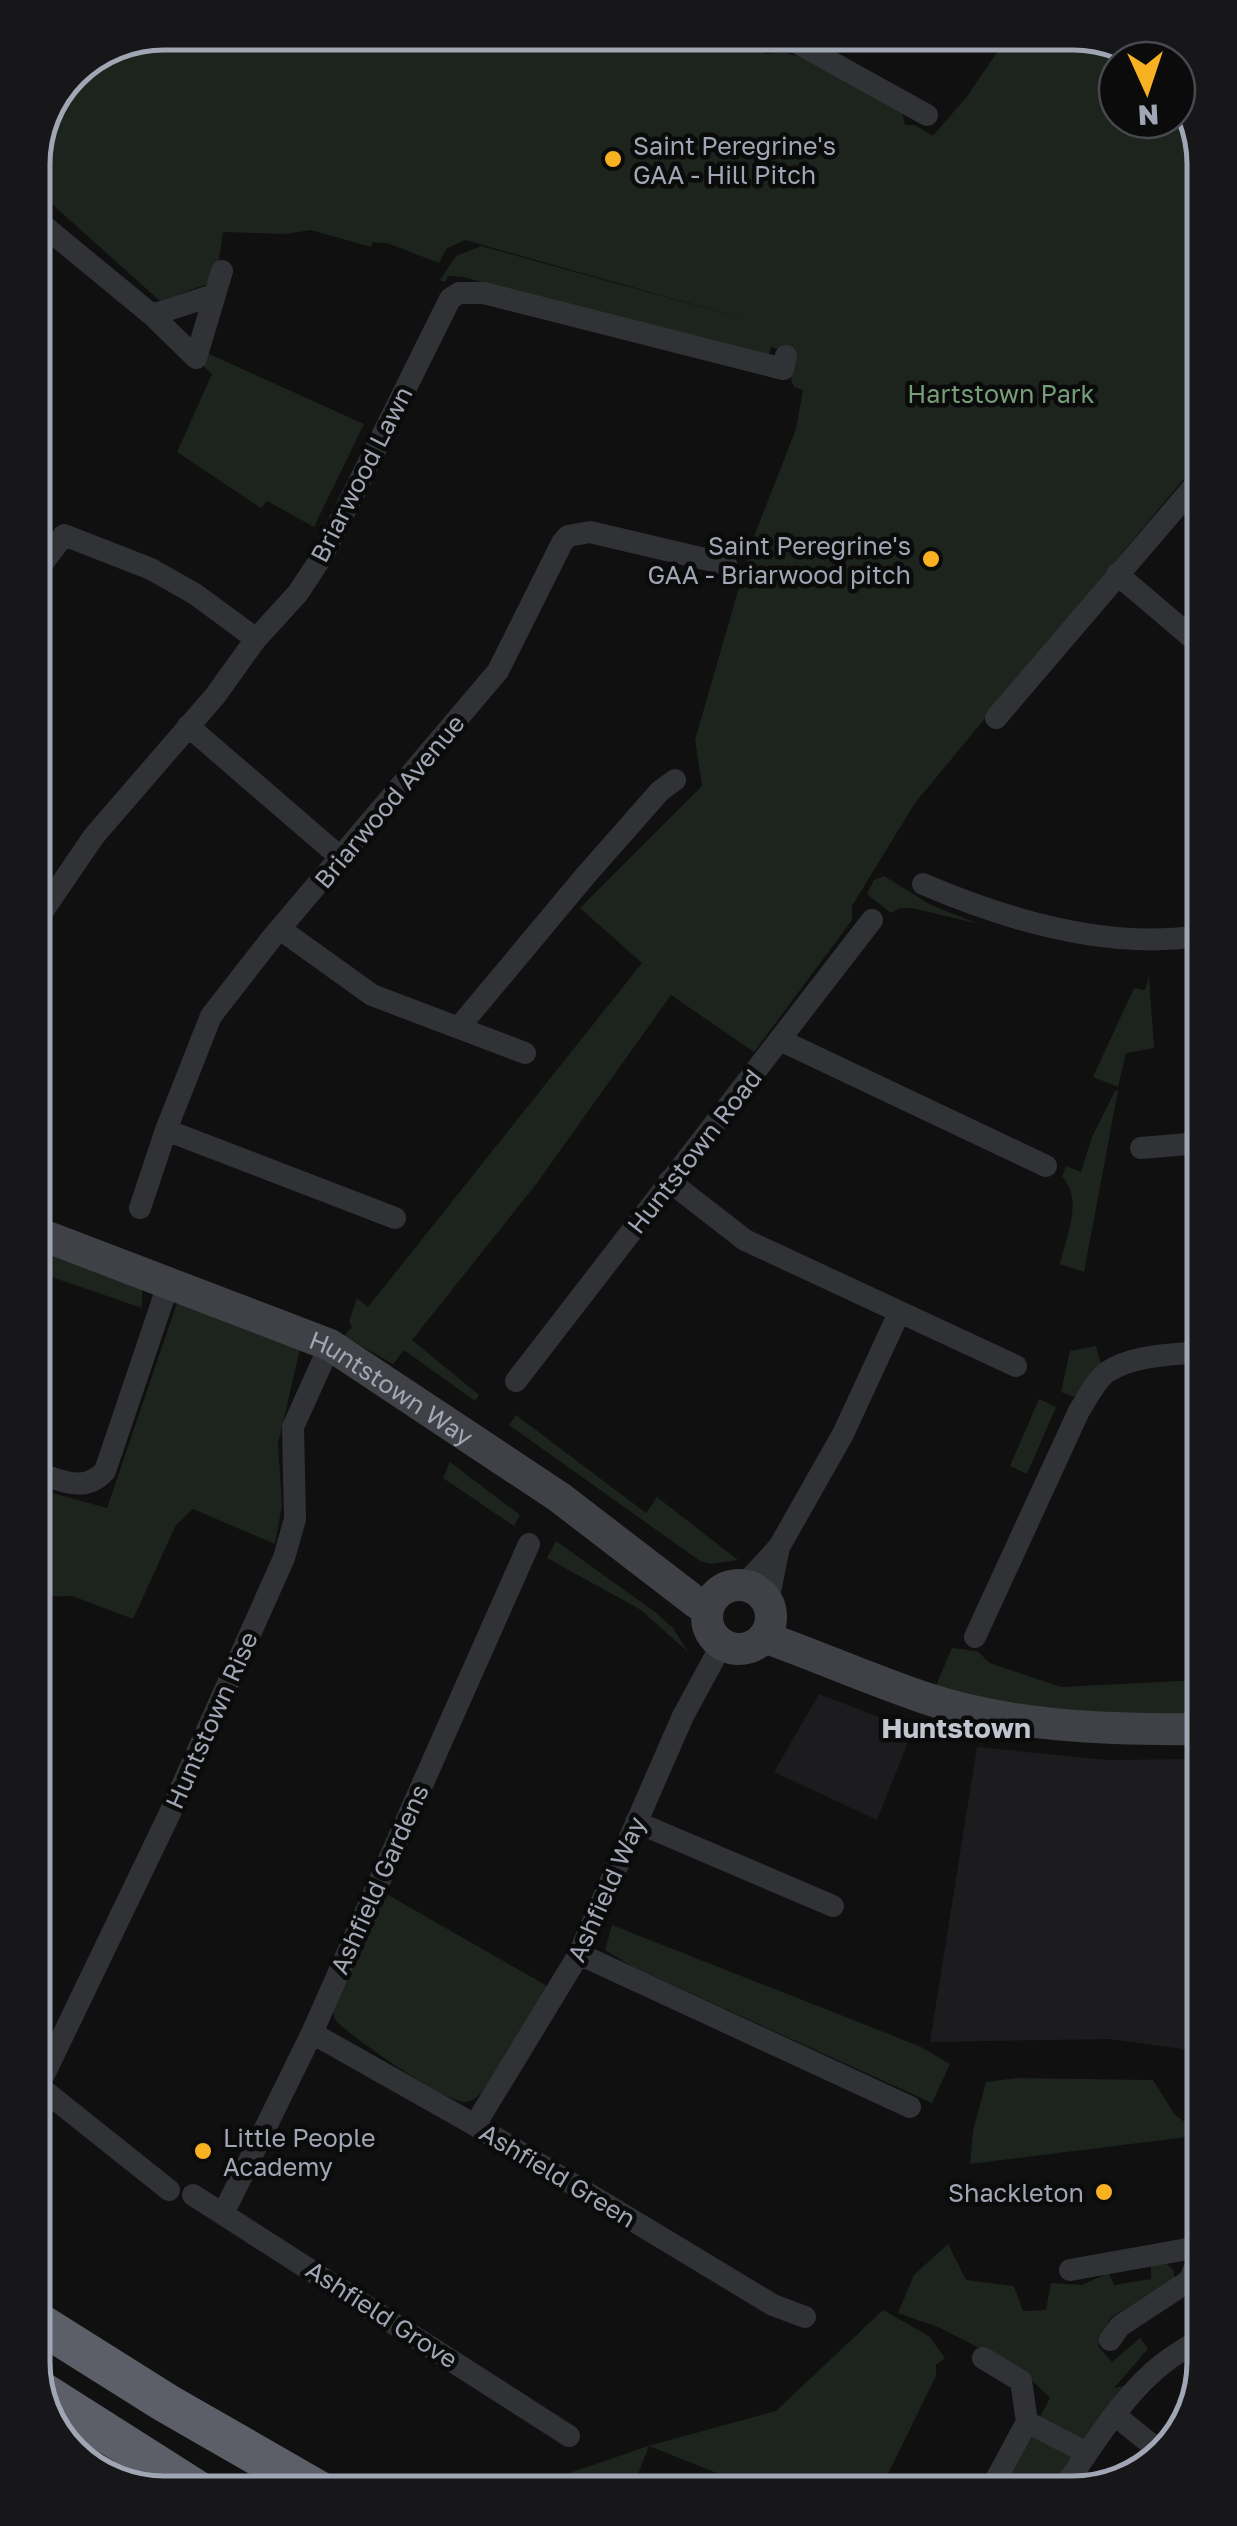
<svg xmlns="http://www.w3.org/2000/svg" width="1237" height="2526" viewBox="0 0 1237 2526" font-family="'Golos Text',sans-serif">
  <rect width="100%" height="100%" fill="#101011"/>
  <path fill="#1c1c1e" d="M 819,1694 L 913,1730 L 877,1820 L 774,1772 Z
    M 977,1747 L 1107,1760 L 1202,1759 L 1203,2067 L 1183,2049 L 1109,2039 L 930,2042 Z"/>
  <path fill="#1c241d" d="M 164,33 L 728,33 L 732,36 L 739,33 L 766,54 L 783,52 L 800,57 L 902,113 L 905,125 L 915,125 L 933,136 L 968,95 L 1010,33 L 1082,33 L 1153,60 L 1117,60 L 1117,120 L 1177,120 L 1177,91 L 1195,114 L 1196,464 L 915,803 L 852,906 L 852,920 L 754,1052 L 671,995 L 537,1183 L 412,1340 L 479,1395 L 475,1401 L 404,1350 L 393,1364 L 344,1336 L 352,1327 L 349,1321 L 357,1298 L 368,1307 L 642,963 L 580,908 L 702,786 L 695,740 L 753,539 L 796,429 L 803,390 L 794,387 L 789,374 L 792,353 L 771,347 L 768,358 L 463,277 L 448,276 L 445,282 L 440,280 L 456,256 L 481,246 L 781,329 L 465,240 L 446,249 L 439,263 L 387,243 L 373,242 L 371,247 L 311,230 L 285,234 L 223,232 L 216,281 L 160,301 L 33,187 L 33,156 L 71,71 Z
    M 207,353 L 364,424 L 314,527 L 267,501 L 261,508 L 177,452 L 212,374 L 200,363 Z
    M 884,876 L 931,905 L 979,924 L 912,908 L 900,908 L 891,913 L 867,894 L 874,880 Z
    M 1149,976 L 1154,1048 L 1126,1053 L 1118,1087 L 1093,1077 L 1134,988 L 1145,990 Z
    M 1115,1091 L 1118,1091 L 1084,1272 L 1060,1264 C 1066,1237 1084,1199 1062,1177 L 1066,1166 L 1081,1172 L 1092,1137 Z
    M 37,1245 L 142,1287 L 142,1308 L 37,1272 Z
    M 177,1303 L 300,1349 L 278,1444 L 282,1505 L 275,1544 L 193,1509 L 176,1525 L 133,1619 L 72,1596 L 39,1597 L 38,1489 L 107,1508 Z
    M 1096,1346 L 1101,1364 L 1074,1397 L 1061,1392 L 1070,1351 Z
    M 1039,1399 L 1056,1407 L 1027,1474 L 1010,1466 Z
    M 516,1415 L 646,1513 L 657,1497 L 738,1560 L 711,1564 L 700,1561 L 509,1425 Z
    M 450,1462 L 520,1515 L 514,1526 L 443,1478 Z
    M 556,1541 L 655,1612 L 673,1628 L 688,1652 L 641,1610 L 547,1558 Z
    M 952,1648 L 977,1651 L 990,1663 L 1061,1687 L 1202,1680 L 1202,1714 L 1097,1715 L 992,1700 L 935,1688 Z
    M 383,1892 L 549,1987 L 484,2089 C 479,2096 474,2101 465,2102 C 444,2102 353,2038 336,2021 L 333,2013 Z
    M 612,1925 L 919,2046 L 950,2064 L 932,2103 L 633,1967 L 605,1950 Z
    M 1017,2078 L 1153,2080 L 1175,2115 L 1203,2135 L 970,2164 L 973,2131 L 986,2082 Z
    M 948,2244 L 966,2280 L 1014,2286 L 1023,2311 L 1046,2310 L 1051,2283 L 1081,2285 L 1109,2273 L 1114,2285 L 1151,2279 L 1151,2263 L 1166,2263 L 1174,2271 L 1174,2279 L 1110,2318 L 1098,2346 L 1112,2362 L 1140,2338 L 1148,2349 L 1114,2388 L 1124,2386 L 1086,2443 L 1051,2484 L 1003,2485 L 1050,2398 L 1020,2369 L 938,2327 L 898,2313 L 914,2275 Z
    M 883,2310 L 929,2336 L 945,2358 L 936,2365 L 936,2376 L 882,2486 L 752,2487 L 649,2446 L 632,2489 L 538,2489 L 546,2481 L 648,2446 L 776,2411 Z"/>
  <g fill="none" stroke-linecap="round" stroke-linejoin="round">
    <path stroke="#313236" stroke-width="22" d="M 779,33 L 927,115
      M 33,217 L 152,315 L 214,295
      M 152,315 L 196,358 L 222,271
      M 35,573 L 64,535 L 151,569 L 195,594 L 256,639
      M 1117,574 L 1197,642
      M 996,718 L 1196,484
      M 188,726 L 340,857
      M 923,884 C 1007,920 1106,950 1198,936
      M 36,921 L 94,836 L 215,696 L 256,639 L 298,593 L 323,555 L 450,299 L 459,293 L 484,293 L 783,369 L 786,356
      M 280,929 L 372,995 L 525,1053
      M 460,1026 L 586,875 L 660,791 L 675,780
      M 780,1040 L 1046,1166
      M 166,1130 L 395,1218
      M 1141,1148 L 1199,1143
      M 669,1181 L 745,1240 L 1016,1366
      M 140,1208 L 166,1130 L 211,1016 L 271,939 L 498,671 L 562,543 L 568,536 L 590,532 L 726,564
      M 516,1381 L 872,920
      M 38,1473 C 63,1481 85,1493 105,1471 L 169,1282
      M 744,1585 L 777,1549
      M 768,1601 L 779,1547 L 843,1434 L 899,1313
      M 975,1637 L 1079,1411 C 1087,1399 1095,1381 1107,1372 C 1133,1355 1170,1355 1200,1352
      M 636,1822 L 833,1906
      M 579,1954 L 910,2107
      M 312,2033 L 473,2124 L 773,2305 L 805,2317
      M 41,2081 L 169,1815 L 284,1558 L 295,1519 L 293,1427 L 330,1345
      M 41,2088 L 169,2190
      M 475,2125 L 579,1954 L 683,1716 L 722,1644
      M 193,2195 L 569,2436
      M 224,2212 L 312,2033 L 529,1544
      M 1070,2270 L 1204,2246
      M 1110,2340 L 1120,2326 L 1190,2280 L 1194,2269 L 1204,2270
      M 983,2358 L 1021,2381 L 1027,2422 L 1087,2453
      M 1116,2416 L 1152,2445 L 1158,2455
      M 1066,2484 C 1095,2443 1124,2393 1165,2362 C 1177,2353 1191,2345 1204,2337
      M 993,2485 L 1027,2422"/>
    <g stroke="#3f4146" stroke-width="32">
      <path id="s1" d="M 37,1233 L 330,1345 L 559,1497 L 697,1603 L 709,1605"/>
      <circle cx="739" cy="1617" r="32"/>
      <path d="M 764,1637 C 817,1656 869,1679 922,1697 C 1010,1727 1109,1730 1202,1729"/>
    </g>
    <path stroke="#5d5f68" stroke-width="40" d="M 42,2325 L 166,2403 L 321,2492
      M 42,2392 L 201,2493"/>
  </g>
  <g fill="#f8b121" stroke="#0b0b0c" stroke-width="4">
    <circle cx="613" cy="159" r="10"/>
    <circle cx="931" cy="559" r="10"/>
    <circle cx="203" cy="2151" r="10"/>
    <circle cx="1104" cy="2192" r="10"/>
  </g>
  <g text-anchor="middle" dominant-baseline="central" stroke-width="9" stroke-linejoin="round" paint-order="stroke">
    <g font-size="25" fill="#a0a6b3" stroke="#0b0b0c" text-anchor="start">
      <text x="633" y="145">Saint Peregrine's<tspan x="633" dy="29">GAA - Hill Pitch</tspan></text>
      <text x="911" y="545" text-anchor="end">Saint Peregrine's<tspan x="911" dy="29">GAA - Briarwood pitch</tspan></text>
      <text x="223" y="2137">Little People<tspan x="223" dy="29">Academy</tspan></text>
      <text x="1084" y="2192" text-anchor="end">Shackleton</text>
    </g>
    <g font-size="25" fill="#769f79" stroke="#0b0b0c">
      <text x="1001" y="393">Hartstown Park</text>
    </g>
    <g font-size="25" fill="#a0a6b3" stroke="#0b0b0c">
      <text transform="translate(361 474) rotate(-63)">Briarwood Lawn</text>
      <text transform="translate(389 801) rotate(-50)">Briarwood Avenue</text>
      <text transform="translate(694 1151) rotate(-52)">Huntstown Road</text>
      <text stroke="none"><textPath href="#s1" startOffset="388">Huntstown Way</textPath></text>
      <text transform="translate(211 1720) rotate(-66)">Huntstown Rise</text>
      <text transform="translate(379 1879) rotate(-66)">Ashfield Gardens</text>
      <text transform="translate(606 1889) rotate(-66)">Ashfield Way</text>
      <text transform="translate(558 2175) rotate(31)">Ashfield Green</text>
      <text transform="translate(382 2314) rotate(33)">Ashfield Grove</text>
    </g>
    <g font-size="28" font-weight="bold" fill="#c1c5cf" stroke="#0b0b0c">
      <text x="956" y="1727">Huntstown</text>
    </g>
  </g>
  <path d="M0 0H1237V2526H0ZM164 50H1073A114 114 0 0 1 1187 164V2362A114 114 0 0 1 1073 2476H164A114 114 0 0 1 50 2362V164A114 114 0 0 1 164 50Z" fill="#171719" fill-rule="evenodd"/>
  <path fill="none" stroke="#a0a6b3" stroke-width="5" d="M164 50H1073A114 114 0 0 1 1187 164V2362A114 114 0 0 1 1073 2476H164A114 114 0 0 1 50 2362V164A114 114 0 0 1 164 50Z"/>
  <g transform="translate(1147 90) rotate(177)"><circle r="48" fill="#0b0b0c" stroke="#47494f" stroke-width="2.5"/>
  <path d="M0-8L18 38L0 25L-18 38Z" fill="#f8b121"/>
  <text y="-15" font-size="28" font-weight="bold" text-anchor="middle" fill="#a0a6b3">N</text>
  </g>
</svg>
